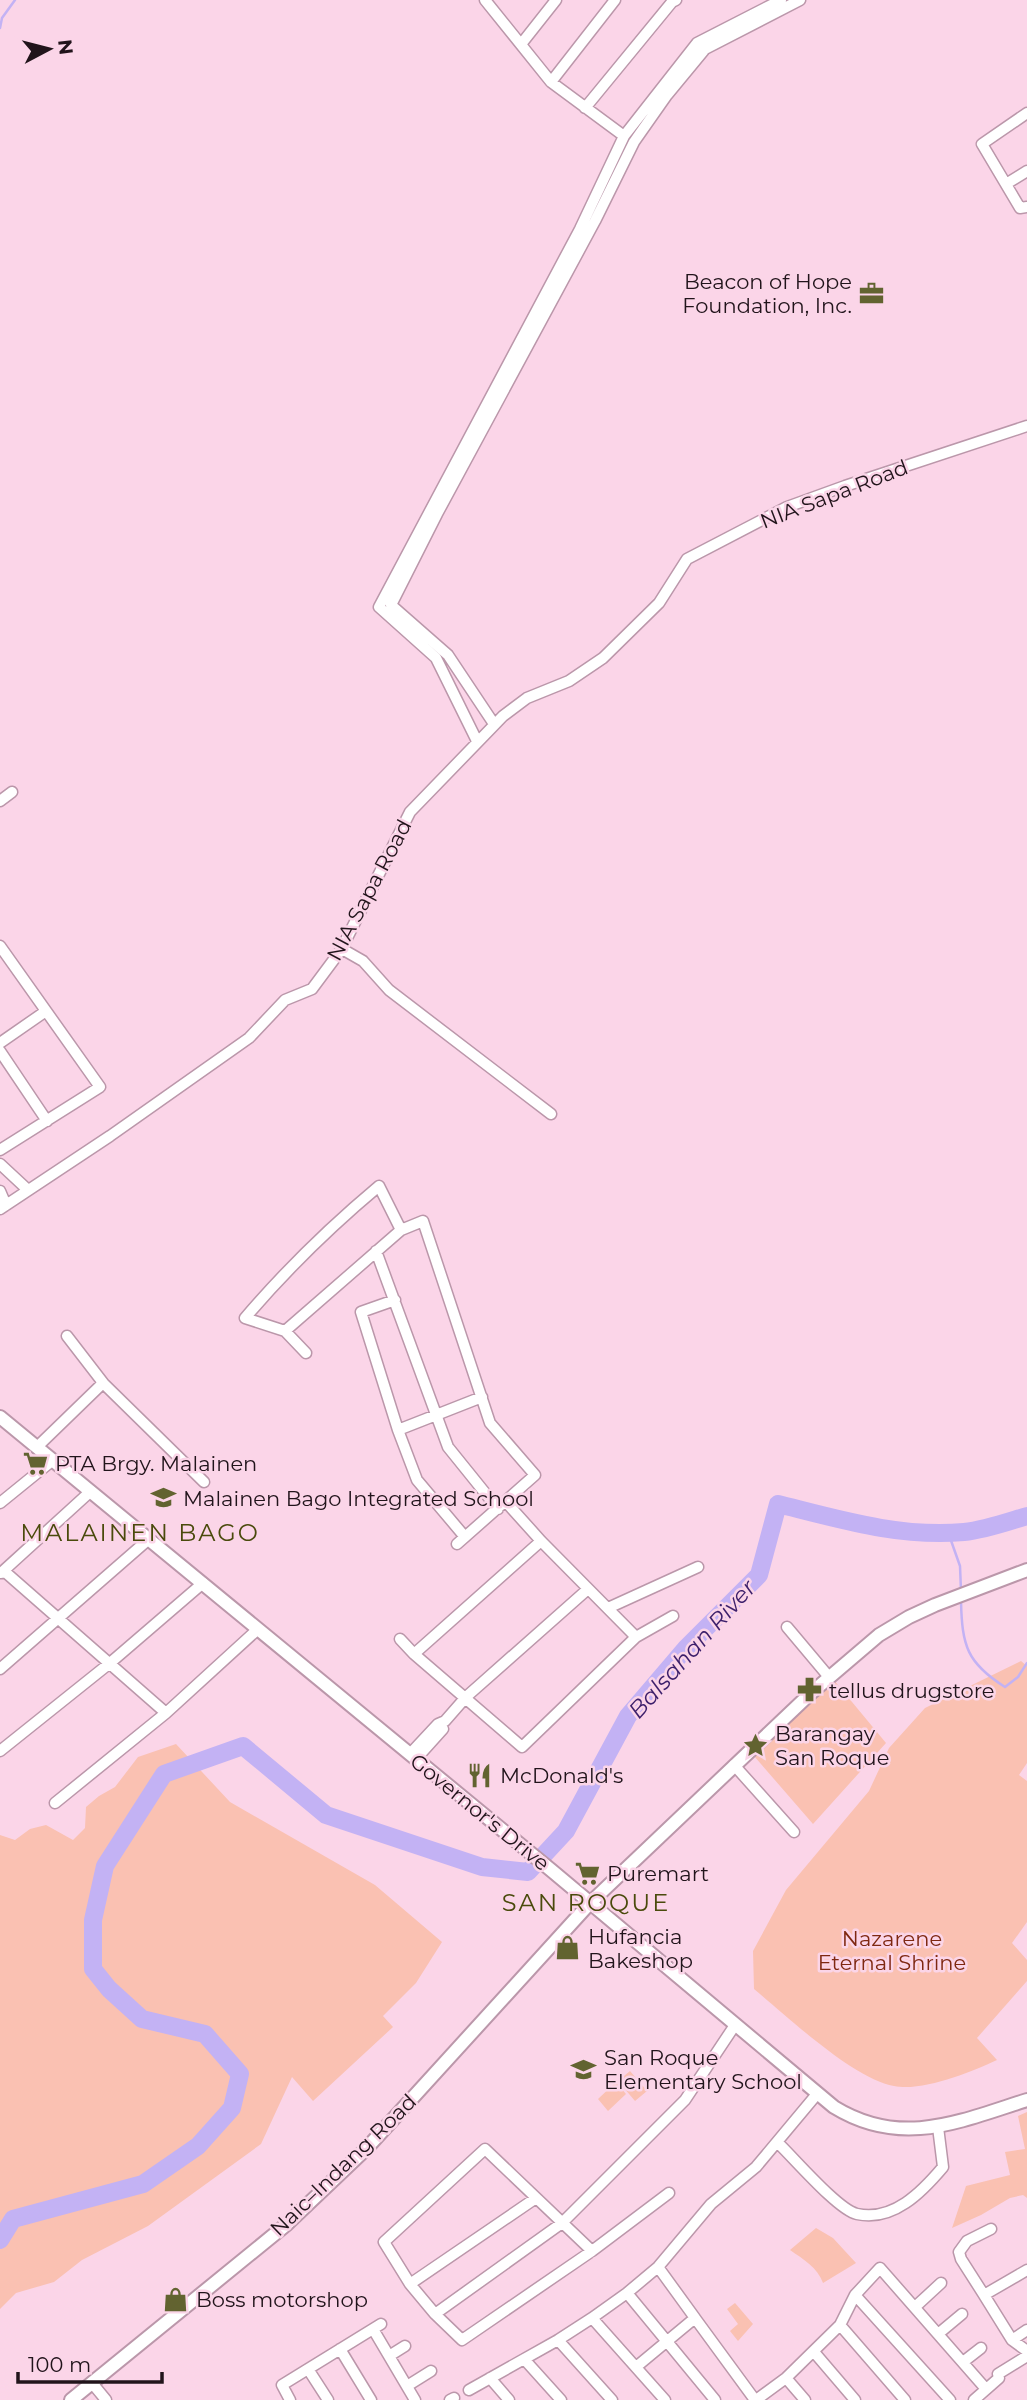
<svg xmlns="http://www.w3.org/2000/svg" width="1027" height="2400" viewBox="0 0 1027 2400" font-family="Montserrat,sans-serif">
  <rect width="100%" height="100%" fill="#fbd5e8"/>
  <path fill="#fac1b2" d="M 1021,1661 L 1027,1666 L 1027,1763 L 1019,1775 L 1027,1781 L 1027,1922 L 1012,1943 L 1027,1960 L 1027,1981 L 977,2038 L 997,2060 C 971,2072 922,2092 894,2086 C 853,2079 787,2016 754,1989 L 753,1951 L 786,1890 L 869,1791 L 889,1748 L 925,1708 Z
    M 833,1679 L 886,1743 L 813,1824 L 754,1756 Z
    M 176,1744 L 230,1802 L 375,1885 L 442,1942 L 416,1983 L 383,2016 L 393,2027 L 313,2101 L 292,2077 L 261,2144 L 148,2226 L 82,2260 L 54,2282 L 16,2293 L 0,2309 L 0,1835 L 15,1840 L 30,1829 L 46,1825 L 73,1840 L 85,1828 L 86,1807 L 99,1796 L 115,1787 L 138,1757 Z
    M 630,2071 L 647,2091 L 635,2101 L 618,2081 Z
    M 616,2082 L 626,2094 L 608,2111 L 598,2099 Z
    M 1027,2112 L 1027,2198 L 1023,2195 L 1010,2198 L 981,2215 L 952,2228 L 933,2241 L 952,2228 L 966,2186 L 1010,2175 L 1005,2152 L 1025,2149 L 1018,2116 Z
    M 816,2228 L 833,2238 L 856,2263 L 823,2283 C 818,2268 803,2259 790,2250 Z
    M 735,2303 L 753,2324 L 738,2341 L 730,2331 L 738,2324 L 727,2309 Z"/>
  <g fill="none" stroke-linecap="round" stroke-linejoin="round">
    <path stroke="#c3b2f4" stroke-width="2.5" d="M 0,28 L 2,18 L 15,0
      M 948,1532 L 960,1566 L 961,1591
      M 961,1601 C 962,1646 967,1663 1005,1687 L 1018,1677 L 1027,1663"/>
    <path stroke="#c3b2f4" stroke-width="18" d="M 0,2240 L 13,2219 L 143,2184 L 198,2146 L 232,2108 L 240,2074 L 205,2034 L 142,2019 L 109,1989 L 93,1969 L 93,1920 L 105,1866 L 164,1774 L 243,1746 L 326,1815 L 482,1867 L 528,1872 L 566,1831 L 628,1716 L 686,1648 L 759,1575 L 778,1504 C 838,1519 901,1538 964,1532 C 985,1530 1007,1522 1027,1516"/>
    <defs>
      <path id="minor" d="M 485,0 L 551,82 L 624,136
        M 522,43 L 556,0
        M 551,82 L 615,0
        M 585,108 L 672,2 L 676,0
        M 1027,113 L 982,144 L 1020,208 L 1027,207
        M 1006,184 L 1027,171
        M 391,605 L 437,514 L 595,221 L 634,142 L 667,95 L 705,49 L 800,0
        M 391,605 L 448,655 L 494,724
        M 379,607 L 580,229 L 624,136 L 697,43 L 781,0
        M 379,607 L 436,658 L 477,741
        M 0,801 L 12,792
        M 0,946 L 100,1087 L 0,1150
        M 342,949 L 363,961 L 389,990 L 551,1114
        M 0,1043 L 46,1011
        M 0,1051 L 47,1121
        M 0,1164 L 28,1190
        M 0,1191 L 6,1205
        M 0,1209 L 110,1136 L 249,1038 L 285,1000 L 312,989 L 341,950 L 410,812 L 503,716 L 527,698 L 569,681 L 603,658 L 659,603 L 687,559 L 787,507 L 845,486 L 1027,426
        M 376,1251 L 448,1447 L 498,1509
        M 395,1300 L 361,1312 L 398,1430 L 417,1480 L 465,1537
        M 285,1331 L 401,1230 L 423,1221 L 490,1423 L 535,1475 L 457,1544
        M 67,1336 L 104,1384
        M 306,1353 L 285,1331 L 245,1318 C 286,1270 330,1227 379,1186 L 401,1230
        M 398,1430 L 482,1397
        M 37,1447 L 103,1383 L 204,1482
        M 506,1502 L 541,1541 L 636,1637
        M 0,1503 L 53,1460
        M 4,1571 L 166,1713
        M 1,1573 L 91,1491
        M 608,1608 L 698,1567
        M 787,1627 L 829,1677
        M 400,1639 L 414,1654 L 522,1747 L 636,1637 L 673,1616
        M 414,1654 L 541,1541
        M 0,1669 L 149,1539
        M 0,1751 L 110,1663 L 203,1583
        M 410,1754 L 438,1724 L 445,1721 L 466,1697 L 588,1589
        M 416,1759 L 443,1729
        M 734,1765 L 794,1832
        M 55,1803 L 166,1713 L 258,1629
        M 777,2142 C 793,2157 838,2210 857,2214 C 893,2222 922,2192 943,2167 L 938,2127
        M 592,2251 L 485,2149 L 384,2242 L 410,2284 L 435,2314 L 462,2340 L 592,2251 L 669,2193
        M 1027,2270 L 984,2295 L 1012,2340 L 1027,2351
        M 410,2284 L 536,2198
        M 627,2293 L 715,2400
        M 855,2295 L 880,2268 L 986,2389
        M 984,2295 L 961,2259 L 959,2252 L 967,2241 L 991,2229
        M 915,2307 L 941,2283
        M 435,2314 L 562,2223 L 685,2100 L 735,2025
        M 692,2314 L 755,2400
        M 592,2318 L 665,2400
        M 840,2325 L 905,2400
        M 373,2329 L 415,2400
        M 938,2334 L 962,2314
        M 558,2340 L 612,2400
        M 1012,2340 L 1027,2330
        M 340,2349 L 371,2400
        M 814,2352 L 855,2400
        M 389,2356 L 405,2346
        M 524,2359 L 561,2400
        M 963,2362 L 981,2348
        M 636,2367 L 695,2318 L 658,2267
        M 308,2369 L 328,2400
        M 998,2374 L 1027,2356
        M 490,2378 L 509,2400
        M 786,2378 L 805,2400
        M 92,2383 L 106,2400
        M 407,2386 L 431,2371
        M 469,2390 L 558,2340 L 592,2318 L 627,2293 L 658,2267 L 711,2204 L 756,2167 L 817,2094
        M 290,2400 L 282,2385 L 381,2324
        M 450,2400 L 454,2398
        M 756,2400 L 786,2378 L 840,2325 L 855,2295 L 950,2400
        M 974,2400 L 999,2378"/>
      <path id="major" d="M 0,1417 L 551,1870 L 834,2107 C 901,2148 958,2122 1027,2100
        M 71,2400 L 287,2224 L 366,2149 L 590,1903 L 811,1693 L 879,1635 L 909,1617 L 935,1605 L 1027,1570"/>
    </defs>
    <use href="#minor" stroke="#bb97aa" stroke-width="13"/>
    <use href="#major" stroke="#bb97aa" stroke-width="16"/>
    <use href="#minor" stroke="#fff" stroke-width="10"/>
    <use href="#major" stroke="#fff" stroke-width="12"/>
  </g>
  <defs>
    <symbol id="office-bare" viewBox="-9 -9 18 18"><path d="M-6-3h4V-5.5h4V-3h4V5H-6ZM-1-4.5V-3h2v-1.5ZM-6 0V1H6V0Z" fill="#626330" stroke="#fbd5e8" stroke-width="2.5" paint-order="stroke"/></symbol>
    <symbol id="supermarket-bare" viewBox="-9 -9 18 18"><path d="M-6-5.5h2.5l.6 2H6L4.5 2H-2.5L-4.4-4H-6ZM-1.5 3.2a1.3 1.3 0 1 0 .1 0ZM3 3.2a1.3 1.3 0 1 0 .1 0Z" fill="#626330" stroke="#fbd5e8" stroke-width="2.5" paint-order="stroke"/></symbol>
    <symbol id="school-bare" viewBox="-9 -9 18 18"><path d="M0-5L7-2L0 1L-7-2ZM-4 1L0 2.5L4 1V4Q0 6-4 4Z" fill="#626330" stroke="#fbd5e8" stroke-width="2.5" paint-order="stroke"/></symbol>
    <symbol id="pharmacy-bare" viewBox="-9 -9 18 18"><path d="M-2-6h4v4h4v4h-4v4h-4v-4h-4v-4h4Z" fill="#626330" stroke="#fbd5e8" stroke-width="2.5" paint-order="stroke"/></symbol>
    <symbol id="sight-bare" viewBox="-9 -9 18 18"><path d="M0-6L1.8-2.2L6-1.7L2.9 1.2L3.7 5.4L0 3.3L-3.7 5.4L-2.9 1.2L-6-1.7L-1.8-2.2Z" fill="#626330" stroke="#fbd5e8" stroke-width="2.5" paint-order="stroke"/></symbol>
    <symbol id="restaurant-bare" viewBox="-9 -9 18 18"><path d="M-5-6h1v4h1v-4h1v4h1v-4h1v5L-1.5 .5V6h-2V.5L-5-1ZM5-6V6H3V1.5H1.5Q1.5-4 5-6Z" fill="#626330" stroke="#fbd5e8" stroke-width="2.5" paint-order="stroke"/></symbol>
    <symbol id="shop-bare" viewBox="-9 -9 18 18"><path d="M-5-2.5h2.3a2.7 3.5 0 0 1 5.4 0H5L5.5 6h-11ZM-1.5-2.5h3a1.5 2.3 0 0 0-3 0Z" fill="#626330" stroke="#fbd5e8" stroke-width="2.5" paint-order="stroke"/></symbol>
  </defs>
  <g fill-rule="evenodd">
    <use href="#office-bare" x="854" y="276" width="35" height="35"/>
    <use href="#supermarket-bare" x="18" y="1446" width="35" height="35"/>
    <use href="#school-bare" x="146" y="1480" width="35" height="35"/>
    <use href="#pharmacy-bare" x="792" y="1672" width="35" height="35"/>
    <use href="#sight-bare" x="738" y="1728" width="35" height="35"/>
    <use href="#restaurant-bare" x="462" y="1758" width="35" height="35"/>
    <use href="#supermarket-bare" x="570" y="1856" width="35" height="35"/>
    <use href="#shop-bare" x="550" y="1930" width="35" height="35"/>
    <use href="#school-bare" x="566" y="2052" width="35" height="35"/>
    <use href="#shop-bare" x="158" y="2282" width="35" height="35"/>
  </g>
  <g text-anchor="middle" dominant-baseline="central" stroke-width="5" stroke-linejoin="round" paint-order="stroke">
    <g font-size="21" fill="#21141b" stroke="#fbd5e8" text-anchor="start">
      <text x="852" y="281" text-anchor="end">Beacon of Hope<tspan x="852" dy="24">Foundation, Inc.</tspan></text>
      <text x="55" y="1463">PTA Brgy. Malainen</text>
      <text x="183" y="1498">Malainen Bago Integrated School</text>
      <text x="829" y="1690">tellus drugstore</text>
      <text x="775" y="1733">Barangay<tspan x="775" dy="24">San Roque</tspan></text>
      <text x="500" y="1775">McDonald's</text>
      <text x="607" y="1873">Puremart</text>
      <text x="588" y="1936">Hufancia<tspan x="588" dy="24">Bakeshop</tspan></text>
      <text x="604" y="2057">San Roque<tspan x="604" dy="24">Elementary School</tspan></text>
      <text x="196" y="2299">Boss motorshop</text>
    </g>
    <g font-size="21" fill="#21141b" stroke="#fbd5e8">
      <text transform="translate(834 494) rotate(-21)">NIA Sapa Road</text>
      <text transform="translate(369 890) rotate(-62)">NIA Sapa Road</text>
      <text transform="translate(480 1812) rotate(39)">Governor's Drive</text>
      <text transform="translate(343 2165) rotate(-44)">Naic–Indang Road</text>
    </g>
    <g font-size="21" fill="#7f2811" stroke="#fbd5e8">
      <text x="892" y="1938">Nazarene<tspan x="892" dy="24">Eternal Shrine</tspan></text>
    </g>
    <g font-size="23" font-style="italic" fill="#3c1f6b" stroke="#fbd5e8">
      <text transform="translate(692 1649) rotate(-48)">Balsahan River</text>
    </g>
    <g font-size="24" letter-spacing="2" fill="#4a4a0c" stroke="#fbd5e8">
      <text x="140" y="1532">MALAINEN BAGO</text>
      <text x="586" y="1902">SAN ROQUE</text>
    </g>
  </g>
  <g transform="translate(49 49) rotate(83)" stroke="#fbd5e8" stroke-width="5" paint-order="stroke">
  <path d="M0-5L12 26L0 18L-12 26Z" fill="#21141b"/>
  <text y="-10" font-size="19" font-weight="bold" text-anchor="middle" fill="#21141b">N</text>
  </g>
  <path d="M18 2372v10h144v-10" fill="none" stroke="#21141b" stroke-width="3.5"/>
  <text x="28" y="2372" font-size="21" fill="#21141b" stroke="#fbd5e8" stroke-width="5" paint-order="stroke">100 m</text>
</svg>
